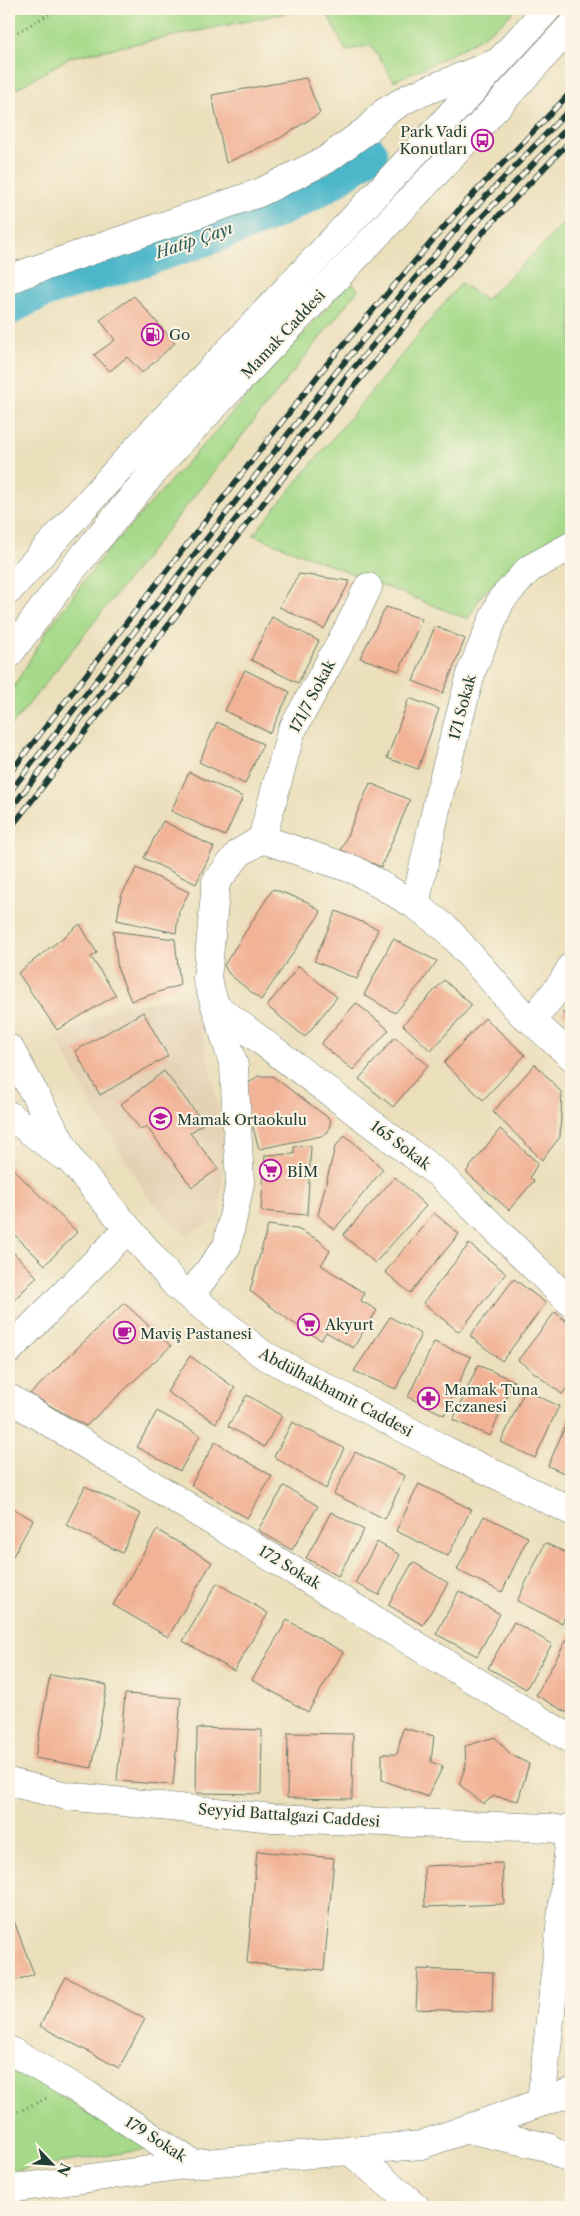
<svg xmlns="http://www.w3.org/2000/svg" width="580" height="2216" viewBox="0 0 580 2216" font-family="'Libre Caslon Text',serif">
  <rect width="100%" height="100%" fill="#fcf5e5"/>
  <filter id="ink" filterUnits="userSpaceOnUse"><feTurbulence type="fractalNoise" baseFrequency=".02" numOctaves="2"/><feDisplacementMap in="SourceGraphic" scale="10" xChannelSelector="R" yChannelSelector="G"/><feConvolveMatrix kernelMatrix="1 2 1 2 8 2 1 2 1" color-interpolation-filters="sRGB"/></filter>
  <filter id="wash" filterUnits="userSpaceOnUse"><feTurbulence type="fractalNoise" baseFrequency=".0096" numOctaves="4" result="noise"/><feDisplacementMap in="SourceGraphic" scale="20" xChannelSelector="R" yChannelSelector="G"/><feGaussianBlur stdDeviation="1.12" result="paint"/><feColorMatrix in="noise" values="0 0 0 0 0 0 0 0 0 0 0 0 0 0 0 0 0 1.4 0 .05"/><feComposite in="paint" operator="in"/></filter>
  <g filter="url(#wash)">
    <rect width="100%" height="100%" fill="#ebdfbc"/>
    <path fill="#e4d2b5" d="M 193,993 L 224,1133 L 220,1219 L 184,1235 L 146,1194 L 92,1105 L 57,1039 L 122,1002 L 130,1007 Z"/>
    <path fill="#a6da8a" stroke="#628c5f" d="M 9,9 L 306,9 L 71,57 L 9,93 Z
      M 325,9 L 516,9 C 488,40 432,64 394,81 L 371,45 L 346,51 Z
      M 571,214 L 571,533 L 503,574 L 481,596 L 468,619 L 253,535 L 461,283 L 485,300 L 549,239 Z
      M 351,281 L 358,290 L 9,729 L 9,695 L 48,629 L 103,556 Z
      M 9,2065 L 148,2149 L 9,2171 Z"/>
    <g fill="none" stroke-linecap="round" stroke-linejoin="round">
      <path stroke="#4db7ca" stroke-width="34" d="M 9,309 C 40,289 79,280 114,269 C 203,240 299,215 371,153"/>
    </g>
    <g id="blocks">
      <path fill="#f1b296" d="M 306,78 L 320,113 L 280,138 L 226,163 L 212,95 Z
        M 134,296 L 175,343 L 142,373 L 127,357 L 110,371 L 94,355 L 115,340 L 100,320 Z
        M 299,574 L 350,581 L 324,629 L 279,607 Z
        M 386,607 L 422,619 L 399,671 L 360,658 Z
        M 272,617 L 319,641 L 298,683 L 251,660 Z
        M 435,626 L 465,639 L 443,693 L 413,681 Z
        M 245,670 L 290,692 L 270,733 L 225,711 Z
        M 409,698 L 439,709 L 418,769 L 387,758 Z
        M 217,722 L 263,744 L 245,784 L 199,762 Z
        M 189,772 L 243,797 L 225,836 L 171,811 Z
        M 370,783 L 410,800 L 381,867 L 341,850 Z
        M 163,821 L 214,847 L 196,884 L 144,858 Z
        M 137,868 L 189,892 L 179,911 L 176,933 L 117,920 L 121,896 Z
        M 273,889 L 308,902 L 321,912 L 261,1000 L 229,974 L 224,965 Z
        M 336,911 L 378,929 L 357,979 L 314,961 Z
        M 80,924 L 97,953 L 91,957 L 116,995 L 57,1030 L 18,973 Z
        M 113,931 L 175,939 L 180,985 L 131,1001 L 118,970 Z
        M 393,939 L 437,961 L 422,982 L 395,1013 L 364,995 Z
        M 299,966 L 337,997 L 305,1037 L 267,1006 Z
        M 444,980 L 472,1005 L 431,1051 L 403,1025 Z
        M 356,1003 L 389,1030 L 353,1070 L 321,1044 Z
        M 571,1003 L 571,1022 L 562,1012 Z
        M 143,1012 L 168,1056 L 100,1095 L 75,1051 Z
        M 485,1018 L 525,1055 L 483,1100 L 444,1063 Z
        M 395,1037 L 428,1065 L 393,1107 L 359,1079 Z
        M 535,1064 L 562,1093 L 560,1137 L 542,1160 L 493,1112 Z
        M 164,1071 L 204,1123 L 190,1133 L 218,1169 L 192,1187 L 146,1126 L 141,1130 L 121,1104 Z
        M 258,1076 L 272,1076 L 331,1120 L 328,1132 L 321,1136 L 259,1149 L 245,1099 L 245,1086 Z
        M 500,1129 L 538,1163 L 530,1177 L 534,1181 L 509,1210 L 466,1172 Z
        M 345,1135 L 383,1169 L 334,1230 L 318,1215 L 335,1147 Z
        M 311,1146 L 307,1215 L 261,1211 L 265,1155 L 294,1154 L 294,1147 Z
        M 9,1165 L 77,1232 L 45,1265 L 9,1229 Z
        M 395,1177 L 426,1206 L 375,1263 L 343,1235 Z
        M 434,1213 L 459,1234 L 410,1293 L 385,1272 Z
        M 268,1225 L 297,1229 L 319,1240 L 330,1251 L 321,1265 L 364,1293 L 361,1301 L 377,1310 L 353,1348 L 326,1332 L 321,1340 L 289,1320 L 250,1291 Z
        M 469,1244 L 506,1273 L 459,1332 L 423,1303 Z
        M 9,1248 L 37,1277 L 9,1305 Z
        M 514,1279 L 546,1303 L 502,1361 L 470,1336 Z
        M 124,1303 L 171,1346 L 86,1426 L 30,1394 Z
        M 555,1312 L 571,1325 L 571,1383 L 562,1394 L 518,1360 Z
        M 390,1317 L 421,1334 L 396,1389 L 354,1371 Z
        M 434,1342 L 471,1357 L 444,1415 L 408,1397 Z
        M 190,1356 L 235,1388 L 216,1423 L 167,1392 Z
        M 478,1365 L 514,1381 L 490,1436 L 453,1420 Z
        M 525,1390 L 559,1406 L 535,1458 L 501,1442 Z
        M 247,1395 L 282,1416 L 264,1447 L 228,1426 Z
        M 157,1411 L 200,1435 L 180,1471 L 137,1447 Z
        M 570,1415 L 571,1416 L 571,1476 L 548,1466 Z
        M 292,1422 L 344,1448 L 326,1489 L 274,1457 Z
        M 215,1442 L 272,1476 L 247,1518 L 191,1485 Z
        M 355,1452 L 405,1476 L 385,1519 L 334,1494 Z
        M 419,1484 L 471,1509 L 448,1556 L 396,1531 Z
        M 85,1486 L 141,1514 L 122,1553 L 66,1525 Z
        M 284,1486 L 318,1506 L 292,1550 L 258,1530 Z
        M 9,1506 L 33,1520 L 9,1563 Z
        M 331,1512 L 364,1530 L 338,1576 L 306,1558 Z
        M 484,1516 L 528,1537 L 502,1592 L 457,1570 Z
        M 157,1530 L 212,1562 L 168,1637 L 113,1605 Z
        M 377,1542 L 400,1555 L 379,1595 L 355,1583 Z
        M 545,1543 L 571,1555 L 571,1603 L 562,1623 L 517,1601 Z
        M 413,1562 L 448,1583 L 423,1625 L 388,1605 Z
        M 217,1583 L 268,1613 L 234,1671 L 183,1641 Z
        M 459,1591 L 500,1614 L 477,1656 L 436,1634 Z
        M 287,1620 L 343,1652 L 308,1712 L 252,1680 Z
        M 514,1622 L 552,1644 L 526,1689 L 488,1668 Z
        M 571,1632 L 571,1715 L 536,1695 Z
        M 50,1675 L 107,1685 L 92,1768 L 35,1758 Z
        M 125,1694 L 181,1698 L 173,1785 L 117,1781 Z
        M 197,1728 L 262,1730 L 261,1794 L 196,1793 Z
        M 403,1728 L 434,1736 L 431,1762 L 443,1766 L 428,1797 L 382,1780 L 382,1754 L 397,1754 Z
        M 288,1733 L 353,1734 L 352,1799 L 287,1798 Z
        M 495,1737 L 510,1754 L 529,1764 L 518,1801 L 494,1796 L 483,1804 L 459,1784 L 466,1765 L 465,1746 Z
        M 257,1851 L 334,1858 L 324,1970 L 247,1963 Z
        M 502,1863 L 504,1904 L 425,1907 L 424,1866 Z
        M 9,1908 L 34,1974 L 9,1983 Z
        M 418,1969 L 493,1972 L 492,2012 L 416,2009 Z
        M 66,1977 L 145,2019 L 119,2068 L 40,2026 Z"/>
    </g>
  </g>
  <g filter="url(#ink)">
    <use href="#blocks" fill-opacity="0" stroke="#667664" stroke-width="1"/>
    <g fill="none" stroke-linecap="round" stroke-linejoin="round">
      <defs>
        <path id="minor" d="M 9,281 L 20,275 L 259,193 L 326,160 L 367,130 L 385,112 L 410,97 L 496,63
          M 262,839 L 291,732 L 350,625 L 368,587
          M 415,905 L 440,791 L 472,670 L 501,600 L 529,569 L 571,546
          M 215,1006 L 440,1175 L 571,1303
          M 532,1021 L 562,983 L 571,967
          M 190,1296 L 227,1246 L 240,1183 L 234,1066 L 207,979 L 216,882 L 239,853 L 262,839 L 355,870 L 415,905 L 447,929 L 522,1014 L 532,1021 L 571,1056
          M 9,1398 L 571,1739
          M 9,1782 L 67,1796 L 273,1818 L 551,1828 L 571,1832
          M 9,2050 L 86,2094 L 193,2164
          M 541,2103 L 571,1827
          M 468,2129 L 547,2147 L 571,2160
          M 350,2151 L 416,2207
          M 9,2189 L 193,2164 L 421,2145 L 571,2092"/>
        <path id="major" d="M 9,590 L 142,443 L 432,135 L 547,9
          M 9,654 L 71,571 L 164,459 L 450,158 L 571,26
          M 10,1049 L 72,1162 L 176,1285 L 262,1354 L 447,1451 L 571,1511
          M 9,1115 L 63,1156
          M 9,1350 L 128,1229"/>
      </defs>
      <use href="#minor" stroke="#667664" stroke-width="29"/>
      <use href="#major" stroke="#667664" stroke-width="29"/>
      <path stroke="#667664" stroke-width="3" stroke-dasharray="1 4" stroke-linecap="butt" d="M 9,37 L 58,9
        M 9,2116 L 47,2098"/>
      <use href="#minor" stroke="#fff" stroke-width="28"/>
      <use href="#major" stroke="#fff" stroke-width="28"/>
      <defs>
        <path id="rail" d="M 9,774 L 327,364 L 462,206 L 571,92
          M 9,793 L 337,371 L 469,214 L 571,108
          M 9,811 L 346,377 L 478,221 L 571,124
          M 9,830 L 356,384 L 486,229 L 571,140"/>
      </defs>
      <use href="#rail" stroke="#1f3d34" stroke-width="5.5"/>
      <use href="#rail" stroke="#fcf5e5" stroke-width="4" stroke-dasharray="11" stroke-linecap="butt"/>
    </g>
  </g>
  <defs>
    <symbol id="bus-ring" viewBox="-11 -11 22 22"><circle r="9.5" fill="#fcf5e5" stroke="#b5179e" stroke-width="1.5"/><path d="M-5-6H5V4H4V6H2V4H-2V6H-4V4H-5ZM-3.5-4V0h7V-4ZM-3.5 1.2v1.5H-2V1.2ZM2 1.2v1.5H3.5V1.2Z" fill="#b5179e"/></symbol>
    <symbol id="fuel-ring" viewBox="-11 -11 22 22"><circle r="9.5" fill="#fcf5e5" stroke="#b5179e" stroke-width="1.5"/><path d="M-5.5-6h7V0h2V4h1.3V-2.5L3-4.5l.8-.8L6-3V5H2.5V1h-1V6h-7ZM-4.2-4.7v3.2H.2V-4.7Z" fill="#b5179e"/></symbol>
    <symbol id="school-ring" viewBox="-11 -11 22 22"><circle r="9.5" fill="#fcf5e5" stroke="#b5179e" stroke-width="1.5"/><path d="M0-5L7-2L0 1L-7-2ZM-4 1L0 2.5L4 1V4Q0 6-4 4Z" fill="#b5179e"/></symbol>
    <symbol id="supermarket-ring" viewBox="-11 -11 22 22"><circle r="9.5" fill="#fcf5e5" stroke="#b5179e" stroke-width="1.5"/><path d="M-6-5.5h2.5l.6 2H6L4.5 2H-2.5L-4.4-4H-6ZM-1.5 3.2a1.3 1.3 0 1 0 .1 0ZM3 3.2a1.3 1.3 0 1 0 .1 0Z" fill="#b5179e"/></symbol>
    <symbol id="cafe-ring" viewBox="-11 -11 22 22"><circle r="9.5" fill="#fcf5e5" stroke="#b5179e" stroke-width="1.5"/><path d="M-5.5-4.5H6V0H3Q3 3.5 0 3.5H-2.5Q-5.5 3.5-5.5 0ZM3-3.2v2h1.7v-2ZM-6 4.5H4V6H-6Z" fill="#b5179e"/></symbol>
    <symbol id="pharmacy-ring" viewBox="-11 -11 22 22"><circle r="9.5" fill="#fcf5e5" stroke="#b5179e" stroke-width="1.5"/><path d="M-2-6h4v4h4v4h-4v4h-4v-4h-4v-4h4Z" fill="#b5179e"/></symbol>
  </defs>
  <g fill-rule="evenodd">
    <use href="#bus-ring" x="470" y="128" width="25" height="25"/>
    <use href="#fuel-ring" x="140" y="322" width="25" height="25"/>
    <use href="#school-ring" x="148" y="1106" width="25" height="25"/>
    <use href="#supermarket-ring" x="258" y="1158" width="25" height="25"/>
    <use href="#supermarket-ring" x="296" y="1312" width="25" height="25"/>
    <use href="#cafe-ring" x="112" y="1320" width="25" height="25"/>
    <use href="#pharmacy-ring" x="416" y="1386" width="25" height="25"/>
  </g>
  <g text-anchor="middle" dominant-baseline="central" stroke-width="4" stroke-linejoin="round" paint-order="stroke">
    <g font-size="15" fill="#1f3d34" stroke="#fcf5e5" text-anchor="start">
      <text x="467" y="131" text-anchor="end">Park Vadi<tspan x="467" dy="17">Konutları</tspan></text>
      <text x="169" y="334">Go</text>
      <text x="177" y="1119">Mamak Ortaokulu</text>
      <text x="287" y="1171">BİM</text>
      <text x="325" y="1324">Akyurt</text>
      <text x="140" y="1333">Maviş Pastanesi</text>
      <text x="444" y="1389">Mamak Tuna<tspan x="444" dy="17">Eczanesi</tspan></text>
    </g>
    <g font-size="15" fill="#1f3d34" stroke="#fcf5e5">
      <text transform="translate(283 334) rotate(-47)">Mamak Caddesi</text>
      <text transform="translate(312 696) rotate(-62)">171/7 Sokak</text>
      <text transform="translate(462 707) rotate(-75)">171 Sokak</text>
      <text transform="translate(401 1145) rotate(37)">165 Sokak</text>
      <text transform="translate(336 1392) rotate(28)">Abdülhakhamit Caddesi</text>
      <text transform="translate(290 1567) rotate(31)">172 Sokak</text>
      <text transform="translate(289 1815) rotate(4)">Seyyid Battalgazi Caddesi</text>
      <text transform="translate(156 2139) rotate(33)">179 Sokak</text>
    </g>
    <g font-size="16" font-style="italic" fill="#2a5c5a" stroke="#fcf5e5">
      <text transform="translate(194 240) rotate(-19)">Hatip Çayı</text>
    </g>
  </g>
  <rect width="580" height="2216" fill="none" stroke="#fcf5e5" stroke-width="30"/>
  <g transform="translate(52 2164) rotate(115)" stroke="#fcf5e5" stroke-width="4" paint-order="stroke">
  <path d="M0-4L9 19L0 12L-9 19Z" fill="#1f3d34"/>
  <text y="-8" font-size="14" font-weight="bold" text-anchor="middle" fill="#1f3d34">N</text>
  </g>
</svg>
